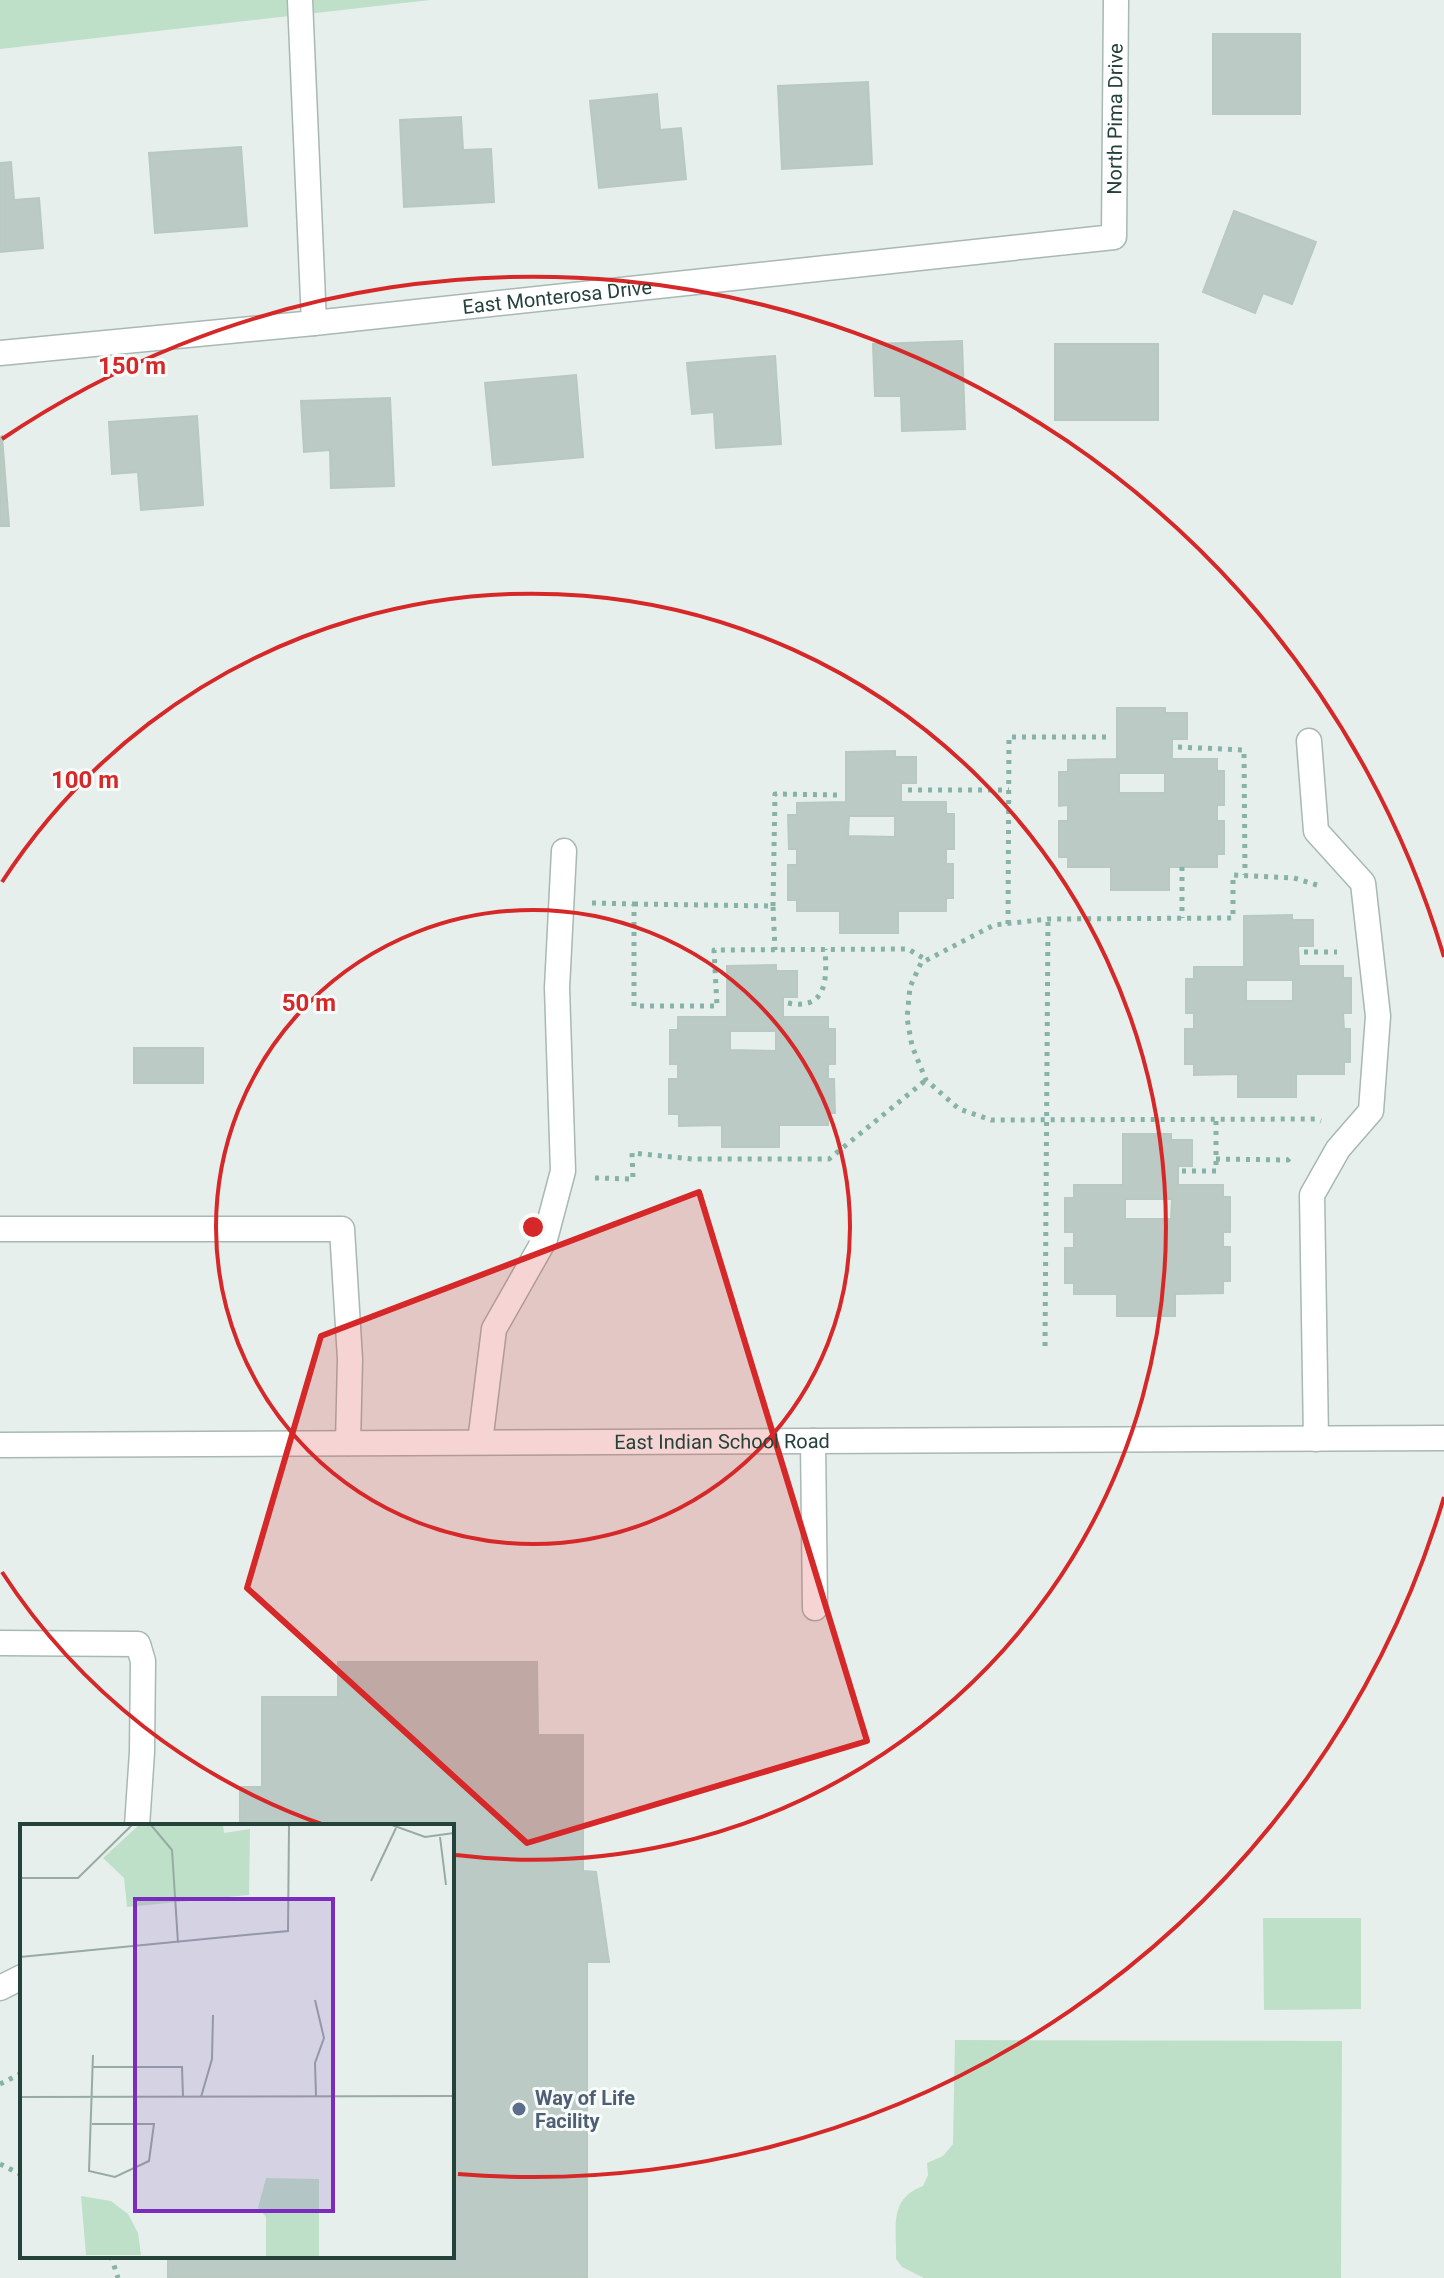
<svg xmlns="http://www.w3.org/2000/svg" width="1444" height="2278" viewBox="0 0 1444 2278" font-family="Roboto,sans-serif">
  <rect width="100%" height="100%" fill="#e6efeb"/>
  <path fill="#bfe0c8" d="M 0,0 L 430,0 L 0,49 Z
    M 1263,1918 L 1361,1918 L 1361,2009 L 1264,2010 Z
    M 955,2040 L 1342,2041 L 1341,2278 L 924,2278 L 902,2267 L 896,2259 C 897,2227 888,2199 923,2186 L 928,2175 L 927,2163 L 943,2156 L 953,2144 Z"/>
  <path fill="#bbcac4" stroke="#b8c9c2" stroke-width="2" fill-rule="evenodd" d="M 1213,34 L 1300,34 L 1300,114 L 1213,114 Z
    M 868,82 L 872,164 L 782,169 L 778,86 Z
    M 657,94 L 660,130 L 681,128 L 686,179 L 599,188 L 590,101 Z
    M 461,117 L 463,150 L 491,149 L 494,202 L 404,207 L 400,120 Z
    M 241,147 L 247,226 L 155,233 L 149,153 Z
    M 11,162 L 14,200 L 39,198 L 43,248 L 0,252 L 0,163 Z
    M 1234,211 L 1316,242 L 1292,304 L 1263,293 L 1255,313 L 1203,292 Z
    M 962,341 L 965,429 L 902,431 L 901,396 L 875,396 L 873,344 Z
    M 1055,344 L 1158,344 L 1158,420 L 1055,420 Z
    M 775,356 L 781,444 L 716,448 L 714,412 L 692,414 L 687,363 Z
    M 576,375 L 583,457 L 493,465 L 485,383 Z
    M 390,398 L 394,486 L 331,488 L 330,450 L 304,452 L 301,401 Z
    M 197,416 L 203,505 L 141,510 L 138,472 L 112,474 L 109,422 Z
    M 2,436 L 9,526 L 0,526 L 0,437 Z
    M 1117,708 L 1165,708 L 1165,713 L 1187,713 L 1187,739 L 1172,739 L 1172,759 L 1217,759 L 1217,771 L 1224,771 L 1224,805 L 1217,805 L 1217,821 L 1224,821 L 1224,854 L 1217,854 L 1217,867 L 1169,867 L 1169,890 L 1111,890 L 1111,867 L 1068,867 L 1068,857 L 1059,857 L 1059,821 L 1068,821 L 1068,805 L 1059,806 L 1059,772 L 1068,772 L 1068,760 L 1117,759 ZM 1119,773 L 1165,773 L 1165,793 L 1119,793 Z
    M 895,751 L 895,757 L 916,757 L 916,783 L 901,783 L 901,802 L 946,802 L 946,814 L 954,814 L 954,849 L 946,849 L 946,864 L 953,864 L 953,898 L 946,898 L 946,911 L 898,911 L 898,933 L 840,933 L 840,911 L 797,911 L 797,900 L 788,900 L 788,865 L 797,865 L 797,849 L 789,849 L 788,815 L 797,815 L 797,803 L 846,802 L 846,752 ZM 849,816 L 895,816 L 895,837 L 848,836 Z
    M 1292,915 L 1292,920 L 1313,920 L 1313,946 L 1298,946 L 1299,966 L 1343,966 L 1343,978 L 1351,978 L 1351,1013 L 1343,1013 L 1344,1029 L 1350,1029 L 1350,1062 L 1344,1062 L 1344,1074 L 1296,1074 L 1296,1097 L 1238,1097 L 1238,1074 L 1194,1075 L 1194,1064 L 1185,1064 L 1185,1029 L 1194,1029 L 1194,1013 L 1186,1013 L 1186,979 L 1194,979 L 1194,967 L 1244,967 L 1244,916 ZM 1246,980 L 1293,980 L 1293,1001 L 1246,1001 Z
    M 776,965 L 776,971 L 797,971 L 797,997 L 783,997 L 783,1017 L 828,1017 L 828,1029 L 835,1029 L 835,1064 L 828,1064 L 828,1079 L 834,1079 L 835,1113 L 828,1113 L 828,1125 L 779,1125 L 779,1147 L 722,1147 L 722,1125 L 679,1126 L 679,1114 L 669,1114 L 669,1079 L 678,1079 L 678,1064 L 670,1064 L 670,1030 L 678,1030 L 678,1017 L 727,1017 L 727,966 ZM 730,1031 L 776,1031 L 776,1051 L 730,1050 Z
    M 134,1048 L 203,1048 L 203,1083 L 134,1083 Z
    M 1123,1134 L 1171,1134 L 1171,1140 L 1192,1140 L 1192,1166 L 1178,1166 L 1178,1185 L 1223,1185 L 1223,1197 L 1230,1197 L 1230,1232 L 1223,1232 L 1223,1247 L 1230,1247 L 1230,1281 L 1223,1281 L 1223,1293 L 1175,1294 L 1175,1316 L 1117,1316 L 1117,1294 L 1074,1294 L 1074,1283 L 1065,1283 L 1065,1248 L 1074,1248 L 1074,1232 L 1065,1232 L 1065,1198 L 1074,1198 L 1074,1185 L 1123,1185 ZM 1125,1199 L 1172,1199 L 1171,1219 L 1125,1219 Z
    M 338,1662 L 537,1662 L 538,1735 L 583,1735 L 583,1871 L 596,1872 L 609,1962 L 587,1962 L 587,2278 L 168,2278 L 168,2256 L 452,2256 L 452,1826 L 240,1826 L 240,1787 L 262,1787 L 262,1697 L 338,1697 Z"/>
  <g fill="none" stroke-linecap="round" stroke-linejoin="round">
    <defs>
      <g id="minor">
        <path d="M 300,0 L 314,323"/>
        <path id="s1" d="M 0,353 L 314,323 L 1114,237 L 1116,0"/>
        <path d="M 1309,741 L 1316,831 L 1363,883 L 1378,1016 L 1371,1111 L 1338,1149 L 1312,1195 L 1316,1439"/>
        <path d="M 0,1229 L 342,1229 L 350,1359 L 348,1443"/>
        <path d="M 813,1441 L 815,1608"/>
        <path d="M 480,1442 L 494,1329 L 545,1239 L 563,1171 L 557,988 L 564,851"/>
        <path id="s2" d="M 0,1445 L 1444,1438"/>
        <path d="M 0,1643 L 138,1644 L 143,1661 L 142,1752 L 137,1826"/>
        <path d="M 0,1988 L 22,1977"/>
      </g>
    </defs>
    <use href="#minor" stroke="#a8b8b2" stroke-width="27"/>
    <path stroke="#86b3a5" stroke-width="5" stroke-dasharray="4 6" stroke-linecap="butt" d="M 1178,747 L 1244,750 L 1245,875
      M 908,790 L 1009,790
      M 1182,867 L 1182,918
      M 1317,885 L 1294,878 L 1233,875 L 1233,918 L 1048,919 L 994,925 L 921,963 L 910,987 L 907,1018 L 912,1046 L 926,1080 L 959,1109 L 991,1120 L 1315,1119 L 1321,1121
      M 592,903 L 634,904 L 634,1006 L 717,1006 L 714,950 L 908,949 L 925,959
      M 634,904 L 773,906 L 775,950
      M 773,906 L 775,794 L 841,795
      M 1008,924 L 1009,737 L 1111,737
      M 1304,952 L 1337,952
      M 788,1003 C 828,1011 827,977 825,949
      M 1216,1159 L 1288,1160 L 1293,1155
      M 1182,1171 L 1216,1171 L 1216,1119
      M 595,1178 L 633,1179 L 632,1153 L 692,1159 L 829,1159 L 926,1080
      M 1045,1346 L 1048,919
      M 0,2084 L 22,2073
      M 0,2164 L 22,2175
      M 111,2256 L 118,2278"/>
    <use href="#minor" stroke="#fff" stroke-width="24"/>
  </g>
  <path fill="#d62828" fill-opacity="0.2" stroke="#d62828" stroke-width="6" stroke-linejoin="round" d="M 699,1192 L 867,1741 L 527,1843 L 247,1588 L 321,1336 Z"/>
  <g fill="none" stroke="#d62828" stroke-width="4">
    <circle cx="533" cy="1227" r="317"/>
    <path d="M327 1826A633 633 0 0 1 2 1572M2 882A633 633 0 1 1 456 1855"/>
    <path d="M1444 1497A950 950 0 0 1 458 2174M2 439A950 950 0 0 1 1444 957"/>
  </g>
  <circle fill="#5c6f8a" stroke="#f7fbf9" stroke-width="3" cx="519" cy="2109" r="8"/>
  <g text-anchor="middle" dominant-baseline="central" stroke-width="6" stroke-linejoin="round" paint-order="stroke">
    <g font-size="20" fill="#24423a" stroke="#f7fbf9">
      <text stroke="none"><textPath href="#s1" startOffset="1238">North Pima Drive</textPath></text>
      <text stroke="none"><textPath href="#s1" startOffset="560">East Monterosa Drive</textPath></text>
      <text stroke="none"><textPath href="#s2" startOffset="722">East Indian School Road</textPath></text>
    </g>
    <g font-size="20" font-weight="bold" fill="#4e5e75" stroke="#f7fbf9" text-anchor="start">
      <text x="535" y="2098">Way of Life<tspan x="535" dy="23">Facility</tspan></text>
    </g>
  </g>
  <g transform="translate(20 1824)">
    <rect width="434" height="434" fill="#e6efeb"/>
    <path d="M 119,1 L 203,1 L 204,9 L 230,5 L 229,71 L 107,83 L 104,54 L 83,34 ZM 246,354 L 299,355 L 299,433 L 246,433 L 246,393 L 238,384 ZM 61,372 L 91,377 L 108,390 L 118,409 L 121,431 L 66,431 Z" fill="#bfe0c8"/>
    <path fill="none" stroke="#98aaa4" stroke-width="2" d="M 131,1 L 152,26 L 158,119M 372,1 L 405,13 L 434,9M 420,13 L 426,61M 0,54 L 58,54 L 112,1M 351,57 L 376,4M 0,133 L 268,107 L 269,1M 295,176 L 304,214 L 295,239 L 296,272M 72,243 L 162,243 L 163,273M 0,273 L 434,272M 181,273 L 192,235 L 193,191M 72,300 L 134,300 L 129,337 L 95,353 L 69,347 L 73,231"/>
    <path fill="#7b2cbf" fill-opacity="0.15" stroke="#7b2cbf" stroke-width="4" d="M 115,75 L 313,75 L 313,387 L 115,387 Z"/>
    <rect width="434" height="434" fill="none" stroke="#24423a" stroke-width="4"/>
  </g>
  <circle cx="533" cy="1227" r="12" fill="#d62828" stroke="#f7fbf9" stroke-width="4"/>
  <g font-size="24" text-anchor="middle" font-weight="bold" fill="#d62828" stroke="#f7fbf9" stroke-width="6" stroke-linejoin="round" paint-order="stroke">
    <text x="132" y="374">150 m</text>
    <text x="85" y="788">100 m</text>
    <text x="309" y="1011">50 m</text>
  </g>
</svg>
